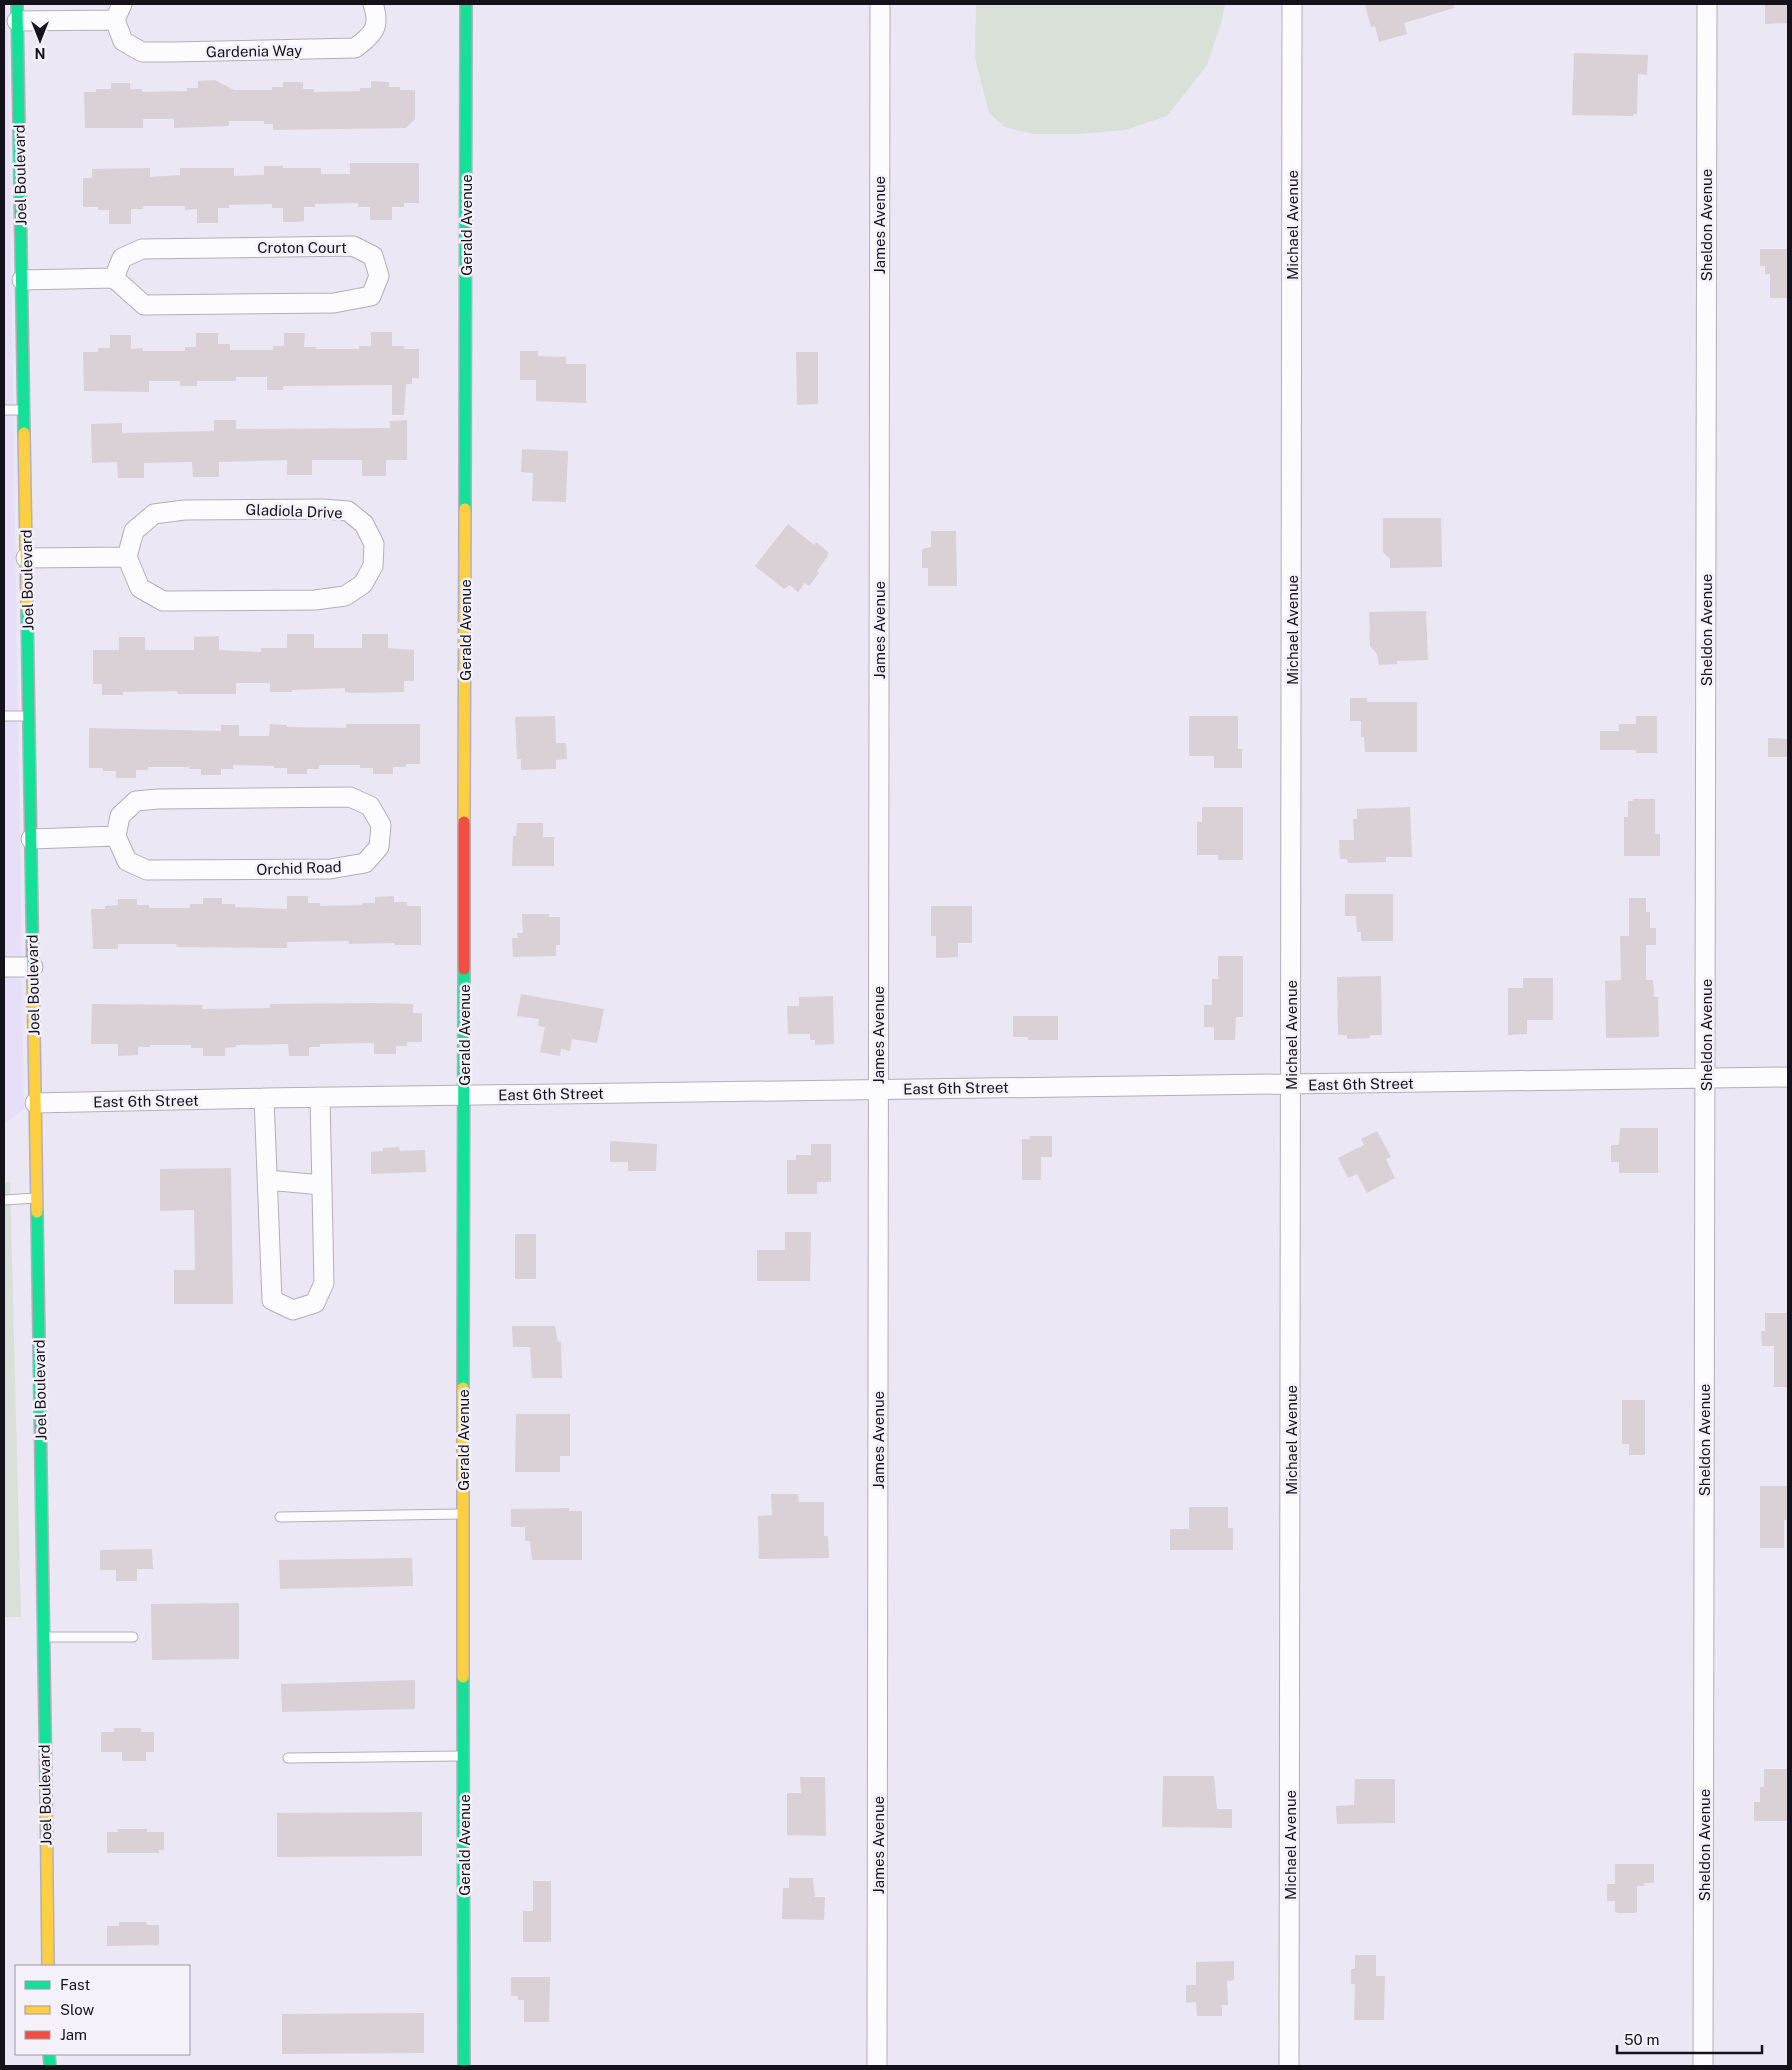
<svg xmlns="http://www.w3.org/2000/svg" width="1792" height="2070" viewBox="0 0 1792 2070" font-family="'Public Sans',sans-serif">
  <rect width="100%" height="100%" fill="#ebe7f4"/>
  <path fill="#e7dff7" d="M 4,4 L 7,4 L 24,1109 L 4,1124 Z"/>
  <path fill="#d9e0d8" d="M 976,4 L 1225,4 L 1222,20 L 1207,65 L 1167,116 L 1125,130 L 1080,134 L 1033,134 L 1005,127 L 989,113 L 975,58 Z
    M 4,1182 L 10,1182 L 21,1617 L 4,1617 Z"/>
  <path fill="#d9d1d5" d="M 1365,4 L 1454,4 L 1454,8 L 1404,23 L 1407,34 L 1379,42 L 1375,26 L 1371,27 Z
    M 1765,4 L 1788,4 L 1788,23 L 1765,24 Z
    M 1574,53 L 1648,55 L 1647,75 L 1638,74 L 1637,114 L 1633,114 L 1633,116 L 1572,115 Z
    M 215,80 L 234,90 L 272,90 L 272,87 L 283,87 L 283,82 L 303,82 L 303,89 L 314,89 L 314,92 L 360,91 L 360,88 L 371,88 L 371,81 L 389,82 L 389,87 L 400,87 L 400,90 L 415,90 L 415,119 L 406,128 L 273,130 L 273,124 L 264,124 L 264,121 L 229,121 L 229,126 L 174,128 L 174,119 L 143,119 L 143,128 L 85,128 L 84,92 L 96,92 L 96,89 L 111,89 L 111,83 L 130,83 L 130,89 L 142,89 L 142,92 L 187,91 L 187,88 L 198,88 L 198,81 Z
    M 350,163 L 419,163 L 419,203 L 404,203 L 404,207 L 392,207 L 392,220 L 370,220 L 370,207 L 358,207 L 358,203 L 315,204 L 315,207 L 304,207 L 304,221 L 295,222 L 283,222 L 283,208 L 272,208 L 272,204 L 229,205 L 229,208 L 218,208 L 218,223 L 197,223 L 197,209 L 185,210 L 185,206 L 143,206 L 143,209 L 131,209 L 131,224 L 109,224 L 109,210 L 98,210 L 98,207 L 83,207 L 83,178 L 92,178 L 92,169 L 150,168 L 150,177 L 180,175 L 180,168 L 234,168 L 234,176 L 264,175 L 264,166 L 283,166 L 283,168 L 321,168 L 321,174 L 350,174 Z
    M 1760,249 L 1788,249 L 1788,298 L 1770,298 L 1770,274 L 1765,274 L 1765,266 L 1760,266 Z
    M 371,332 L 392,332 L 392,346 L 404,346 L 404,349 L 419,349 L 419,378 L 412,378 L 412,384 L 406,384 L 404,415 L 392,415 L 392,385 L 283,386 L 283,390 L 267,390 L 267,377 L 236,377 L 236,381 L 197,381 L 197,386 L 180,386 L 180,381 L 149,381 L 149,392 L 84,391 L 83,352 L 98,352 L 98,348 L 110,348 L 110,335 L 131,335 L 131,349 L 143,348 L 143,351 L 185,351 L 185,347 L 196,347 L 196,333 L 218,333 L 218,344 L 230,344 L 230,350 L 273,350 L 273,346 L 284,346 L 284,333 L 305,333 L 304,347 L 316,347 L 316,349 L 359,349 L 359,346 L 371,346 Z
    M 520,351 L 538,351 L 538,356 L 566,357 L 566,364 L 586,364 L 586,403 L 536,401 L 536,380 L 520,380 Z
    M 796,352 L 818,352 L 818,404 L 797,405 Z
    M 214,420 L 236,420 L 236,429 L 390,428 L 390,421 L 407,420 L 407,460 L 386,460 L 386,476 L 362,476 L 362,460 L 312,460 L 312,475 L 287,475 L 287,460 L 219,462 L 219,477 L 193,477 L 192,462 L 144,463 L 144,478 L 118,478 L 117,462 L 92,463 L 91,424 L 122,423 L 122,433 L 214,431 Z
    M 522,449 L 568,451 L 566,502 L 532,501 L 533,473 L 521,472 Z
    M 1383,518 L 1441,518 L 1442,567 L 1390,568 L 1390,559 L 1383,552 Z
    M 788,524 L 814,545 L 816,542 L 829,553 L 827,555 L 828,556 L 817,571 L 819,573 L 809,586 L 805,583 L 798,592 L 790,585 L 784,589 L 755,566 Z
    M 931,531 L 956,531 L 957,586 L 928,586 L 928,568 L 922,568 L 922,549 L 931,547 Z
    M 1426,611 L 1428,660 L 1397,661 L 1397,664 L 1379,665 L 1377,654 L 1370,646 L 1369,612 Z
    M 287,634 L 314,634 L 314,648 L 362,648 L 362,634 L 388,634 L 388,648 L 414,650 L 414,681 L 404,681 L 404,692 L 355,693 L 345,692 L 345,688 L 292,690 L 292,692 L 270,692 L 270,683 L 236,683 L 236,694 L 177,694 L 177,691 L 123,692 L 123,695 L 102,695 L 102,684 L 93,684 L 93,650 L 119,650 L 119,637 L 145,637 L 145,650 L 194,650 L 194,637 L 219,636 L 219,650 L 261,652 L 261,648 L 287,648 Z
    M 1350,698 L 1367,698 L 1367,702 L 1417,702 L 1417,752 L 1365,752 L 1364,737 L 1361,737 L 1361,721 L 1350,721 Z
    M 555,716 L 556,743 L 566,743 L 567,759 L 556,760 L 556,769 L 521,770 L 521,759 L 517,759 L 515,717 Z
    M 1189,716 L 1238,716 L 1238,749 L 1242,749 L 1242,768 L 1214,768 L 1214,756 L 1189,756 Z
    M 1636,716 L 1657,716 L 1657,753 L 1636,753 L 1636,750 L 1600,750 L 1600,731 L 1619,731 L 1619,724 L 1636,724 Z
    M 270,724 L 287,725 L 287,727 L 346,728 L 346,724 L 420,724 L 420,764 L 406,764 L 406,767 L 393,767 L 393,774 L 373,774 L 373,768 L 360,768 L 360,765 L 319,765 L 319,769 L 307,769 L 307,774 L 287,774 L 287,768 L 274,768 L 274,766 L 233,765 L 233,769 L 221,769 L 221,775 L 201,775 L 201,769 L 189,769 L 189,767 L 148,767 L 148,770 L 136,770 L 136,778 L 116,778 L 116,771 L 103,771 L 103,768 L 89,768 L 89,728 L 221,731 L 221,725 L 239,725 L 239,736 L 269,736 Z
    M 1768,738 L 1788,739 L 1788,757 L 1768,757 Z
    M 1633,799 L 1655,799 L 1655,834 L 1660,834 L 1660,856 L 1624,856 L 1624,817 L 1628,817 L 1628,801 L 1633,801 Z
    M 1202,807 L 1243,807 L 1243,860 L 1218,860 L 1218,855 L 1197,855 L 1197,822 L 1202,822 Z
    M 1410,807 L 1412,857 L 1386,857 L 1386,862 L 1348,863 L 1347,859 L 1340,859 L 1339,840 L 1354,840 L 1353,819 L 1357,819 L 1357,809 Z
    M 517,823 L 543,823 L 543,837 L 554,837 L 554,866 L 512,866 L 513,836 L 516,836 Z
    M 1345,894 L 1393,894 L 1393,941 L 1361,941 L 1361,932 L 1357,932 L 1356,916 L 1345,916 Z
    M 287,896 L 308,896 L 308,903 L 320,903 L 320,906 L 362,905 L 362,903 L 375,903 L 375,897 L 394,896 L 394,902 L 407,902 L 407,906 L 421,906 L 421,945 L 395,945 L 394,943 L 349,944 L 348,941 L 287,942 L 287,948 L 177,947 L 176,944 L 118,944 L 118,949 L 93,949 L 91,909 L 105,909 L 105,906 L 118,905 L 118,899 L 137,899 L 137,905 L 149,905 L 149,908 L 190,908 L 190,904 L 203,904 L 203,898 L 222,898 L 222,904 L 235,904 L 235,907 L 287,909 Z
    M 1629,898 L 1646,898 L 1646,912 L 1650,912 L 1650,928 L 1656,928 L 1656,945 L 1646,945 L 1646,980 L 1653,980 L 1654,997 L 1658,997 L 1659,1037 L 1606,1038 L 1605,981 L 1621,980 L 1620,936 L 1629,936 Z
    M 931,906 L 972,906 L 972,943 L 958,943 L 958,957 L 936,958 L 936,936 L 931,936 Z
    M 522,914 L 549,914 L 549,917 L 560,917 L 560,945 L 556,945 L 556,956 L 513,957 L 512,938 L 518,938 L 517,933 L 523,933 Z
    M 1218,956 L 1243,956 L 1243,1017 L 1236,1017 L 1235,1040 L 1214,1040 L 1214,1027 L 1204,1027 L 1204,1005 L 1212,1005 L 1212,979 L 1218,979 Z
    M 1381,976 L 1382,1035 L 1370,1035 L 1370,1038 L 1347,1039 L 1347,1035 L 1338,1035 L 1337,977 Z
    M 1523,978 L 1553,978 L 1553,1020 L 1527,1020 L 1527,1034 L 1508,1035 L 1508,988 L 1523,988 Z
    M 521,994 L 604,1009 L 597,1043 L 572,1039 L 570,1051 L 561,1049 L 560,1056 L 540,1052 L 545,1027 L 538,1026 L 539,1019 L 517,1016 Z
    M 833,996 L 834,1044 L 815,1045 L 815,1040 L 810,1040 L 810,1034 L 788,1034 L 787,1006 L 799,1006 L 799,997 Z
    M 374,1003 L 413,1004 L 413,1013 L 422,1013 L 422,1042 L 407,1042 L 407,1046 L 396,1046 L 396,1054 L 374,1054 L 374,1043 L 320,1044 L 320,1047 L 309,1047 L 309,1056 L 289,1056 L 288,1044 L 236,1045 L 236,1047 L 225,1048 L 225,1056 L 203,1056 L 203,1048 L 191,1048 L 191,1045 L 150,1045 L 150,1047 L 138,1047 L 138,1055 L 118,1056 L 118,1044 L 91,1044 L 92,1004 L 202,1005 L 202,1009 L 270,1008 L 270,1004 Z
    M 1013,1016 L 1058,1016 L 1058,1040 L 1028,1040 L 1028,1037 L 1013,1037 Z
    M 1620,1128 L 1658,1128 L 1658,1173 L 1619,1173 L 1619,1162 L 1611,1162 L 1611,1145 L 1619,1145 Z
    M 1377,1131 L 1391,1157 L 1386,1159 L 1395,1178 L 1367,1193 L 1357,1174 L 1348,1178 L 1338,1158 L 1364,1145 L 1361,1139 Z
    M 1030,1136 L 1052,1136 L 1052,1157 L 1041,1157 L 1041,1180 L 1022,1180 L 1022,1139 L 1030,1139 Z
    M 610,1141 L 657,1144 L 656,1171 L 628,1171 L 628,1162 L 610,1162 Z
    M 811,1144 L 831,1144 L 831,1182 L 817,1182 L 817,1194 L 787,1194 L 787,1160 L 796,1160 L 796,1155 L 811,1155 Z
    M 399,1147 L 400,1151 L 425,1150 L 426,1172 L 371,1174 L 371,1152 L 383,1151 L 383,1148 Z
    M 231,1168 L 233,1304 L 174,1304 L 174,1270 L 195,1270 L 194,1210 L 160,1211 L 160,1169 Z
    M 785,1232 L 811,1232 L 810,1281 L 757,1281 L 757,1250 L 785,1250 Z
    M 515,1234 L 536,1234 L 536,1279 L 515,1279 Z
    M 1765,1313 L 1788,1313 L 1788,1387 L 1774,1387 L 1774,1346 L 1762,1346 L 1761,1331 L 1765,1331 Z
    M 512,1326 L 555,1326 L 558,1342 L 561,1341 L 562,1378 L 532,1378 L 530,1347 L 513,1347 Z
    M 1622,1400 L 1645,1400 L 1645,1455 L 1629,1455 L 1629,1444 L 1622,1444 Z
    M 516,1414 L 570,1414 L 570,1456 L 560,1456 L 560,1472 L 515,1472 Z
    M 1760,1486 L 1788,1486 L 1788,1520 L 1784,1520 L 1784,1548 L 1760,1548 Z
    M 771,1494 L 798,1494 L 799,1502 L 824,1502 L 824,1536 L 828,1536 L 829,1558 L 759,1559 L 758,1516 L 772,1515 Z
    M 1189,1507 L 1228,1507 L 1228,1528 L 1233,1528 L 1233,1550 L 1170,1550 L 1170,1529 L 1189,1529 Z
    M 569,1508 L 569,1511 L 582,1511 L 582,1560 L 532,1560 L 530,1541 L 525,1541 L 525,1527 L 511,1527 L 511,1509 Z
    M 152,1549 L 153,1569 L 137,1569 L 137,1581 L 116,1581 L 116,1570 L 100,1570 L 100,1550 Z
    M 412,1558 L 413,1586 L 280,1589 L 279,1560 Z
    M 239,1603 L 239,1659 L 152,1660 L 151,1604 Z
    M 415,1680 L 415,1709 L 282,1712 L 281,1684 Z
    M 114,1728 L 141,1728 L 141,1732 L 154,1732 L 154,1752 L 146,1752 L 146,1761 L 122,1761 L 122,1752 L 101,1752 L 101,1732 L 114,1732 Z
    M 1764,1769 L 1788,1769 L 1788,1821 L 1754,1821 L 1754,1802 L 1760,1802 L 1760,1787 L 1764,1787 Z
    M 1163,1776 L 1214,1776 L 1217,1809 L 1232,1809 L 1232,1828 L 1162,1827 Z
    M 800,1777 L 825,1777 L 826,1836 L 787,1835 L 787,1793 L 801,1793 Z
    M 1355,1779 L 1395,1779 L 1395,1823 L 1337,1824 L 1336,1806 L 1354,1805 Z
    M 422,1812 L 422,1856 L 277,1857 L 277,1813 Z
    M 118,1829 L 147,1829 L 147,1832 L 164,1832 L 164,1850 L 159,1850 L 159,1853 L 107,1853 L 107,1832 L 118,1832 Z
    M 1615,1864 L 1654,1864 L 1654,1883 L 1644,1883 L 1644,1886 L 1637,1886 L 1637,1912 L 1635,1913 L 1618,1913 L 1615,1912 L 1615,1901 L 1607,1901 L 1607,1884 L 1615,1884 Z
    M 789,1878 L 813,1878 L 815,1897 L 825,1897 L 824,1920 L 782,1919 L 783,1888 L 789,1888 Z
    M 533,1881 L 551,1881 L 551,1942 L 523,1942 L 523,1911 L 533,1911 Z
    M 119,1922 L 146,1922 L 147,1925 L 159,1925 L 159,1945 L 107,1946 L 107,1926 L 119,1926 Z
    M 1355,1955 L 1376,1955 L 1376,1976 L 1385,1976 L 1384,2020 L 1354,2020 L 1355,1984 L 1351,1984 L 1351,1969 L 1355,1969 Z
    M 1234,1961 L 1234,1980 L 1227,1981 L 1228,2005 L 1222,2005 L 1222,2016 L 1197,2016 L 1196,2002 L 1186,2003 L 1186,1985 L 1196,1985 L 1196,1962 Z
    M 511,1977 L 550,1977 L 549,2022 L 524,2022 L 524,2000 L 518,2000 L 518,1996 L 511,1996 Z
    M 424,2013 L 424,2053 L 282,2054 L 282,2014 Z"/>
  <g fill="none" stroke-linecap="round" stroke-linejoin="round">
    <defs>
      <path id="lane" d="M 4,410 L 21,410
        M 4,716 L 26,716
        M 4,1200 L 36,1198
        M 280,1517 L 460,1514
        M 46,1637 L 133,1637
        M 288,1758 L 461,1756"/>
      <path id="street" d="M 122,4 L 115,20 L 123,41 L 142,52 L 172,52 L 355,48 C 373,35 381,27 373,4
        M 17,21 L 115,20
        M 353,246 L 373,256 L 379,276 L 371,296 L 334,303 L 144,305 L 114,278 L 122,258 L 142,249 Z
        M 22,280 L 114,278
        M 323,509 L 348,511 L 364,524 L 374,544 L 373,566 L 363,584 L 345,596 L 315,600 L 163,601 L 140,588 L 127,557 L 134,531 L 154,514 L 184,510 Z
        M 26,558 L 127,557
        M 350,797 L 370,806 L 381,825 L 379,847 L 365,863 L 330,869 L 147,870 L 127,861 L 116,836 L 120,816 L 136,801 L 158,799 Z
        M 31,839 L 116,836
        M 4,967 L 33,967
        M 264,1098 L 272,1300 L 293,1310 L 315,1303 L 324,1283 L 320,1097
        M 35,1103 L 264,1098 L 1788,1077
        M 267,1180 L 322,1185
        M 877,2066 L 880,4
        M 1289,2066 L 1292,4
        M 1703,2066 L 1707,4"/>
      <path id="fast" d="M 17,4 L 24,433
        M 465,509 L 466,4
        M 27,608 L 33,974
        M 37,1212 L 46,1789
        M 463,1388 L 464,969
        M 463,1677 L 464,2066
        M 49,2054 L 50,2066"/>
      <path id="slow" d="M 24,433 L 27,608
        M 464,822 L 465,509
        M 33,974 L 37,1212
        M 463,1388 L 463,1677
        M 46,1789 L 48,1966"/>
      <path id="jam" d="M 464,969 L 464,822"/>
    </defs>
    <use href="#lane" stroke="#b3afba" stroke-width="11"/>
    <use href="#street" stroke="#b3afba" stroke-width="21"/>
    <use href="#fast" stroke="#b3afba" stroke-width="14"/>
    <use href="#slow" stroke="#b3afba" stroke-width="14"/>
    <use href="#jam" stroke="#b3afba" stroke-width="14"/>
    <use href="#lane" stroke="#fcfbfd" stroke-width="9"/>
    <use href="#street" stroke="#fcfbfd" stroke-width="19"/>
    <use href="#fast" stroke="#16e098" stroke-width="11"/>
    <use href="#slow" stroke="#ffcf43" stroke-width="11"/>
    <use href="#jam" stroke="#f24e42" stroke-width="11"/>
  </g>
  <g text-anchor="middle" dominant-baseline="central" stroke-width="5" stroke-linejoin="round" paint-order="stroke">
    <g font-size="15" fill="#15121b" stroke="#f4f1fb">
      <text transform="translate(254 51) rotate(-1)">Gardenia Way</text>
      <text transform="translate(20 175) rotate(-91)">Joel Boulevard</text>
      <text transform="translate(466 225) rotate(-90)">Gerald Avenue</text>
      <text transform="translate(879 225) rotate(-90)">James Avenue</text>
      <text transform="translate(1292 225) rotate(-90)">Michael Avenue</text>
      <text transform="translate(1706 225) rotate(-90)">Sheldon Avenue</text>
      <text x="302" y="247">Croton Court</text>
      <text transform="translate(294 511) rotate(2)">Gladiola Drive</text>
      <text transform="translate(27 580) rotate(-91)">Joel Boulevard</text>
      <text transform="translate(465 630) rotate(-90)">Gerald Avenue</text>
      <text transform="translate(879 630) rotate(-90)">James Avenue</text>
      <text transform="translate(1292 630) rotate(-90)">Michael Avenue</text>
      <text transform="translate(1706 630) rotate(-90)">Sheldon Avenue</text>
      <text transform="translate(299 868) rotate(-2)">Orchid Road</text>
      <text transform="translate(33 985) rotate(-91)">Joel Boulevard</text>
      <text transform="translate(464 1035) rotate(-90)">Gerald Avenue</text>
      <text transform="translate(878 1035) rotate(-90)">James Avenue</text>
      <text transform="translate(1291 1035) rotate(-90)">Michael Avenue</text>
      <text transform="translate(1706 1035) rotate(-90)">Sheldon Avenue</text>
      <text transform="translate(1361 1084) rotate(-1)">East 6th Street</text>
      <text transform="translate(956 1088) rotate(-1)">East 6th Street</text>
      <text transform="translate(551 1094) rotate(-1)">East 6th Street</text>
      <text transform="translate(146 1101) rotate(-1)">East 6th Street</text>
      <text transform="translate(40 1390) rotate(-91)">Joel Boulevard</text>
      <text transform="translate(463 1440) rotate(-90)">Gerald Avenue</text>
      <text transform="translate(878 1440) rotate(-90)">James Avenue</text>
      <text transform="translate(1291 1440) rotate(-90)">Michael Avenue</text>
      <text transform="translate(1704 1440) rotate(-90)">Sheldon Avenue</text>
      <text transform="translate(45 1795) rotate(-91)">Joel Boulevard</text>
      <text transform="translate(464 1845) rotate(-90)">Gerald Avenue</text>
      <text transform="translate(878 1845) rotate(-90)">James Avenue</text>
      <text transform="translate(1290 1845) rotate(-90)">Michael Avenue</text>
      <text transform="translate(1704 1845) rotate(-90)">Sheldon Avenue</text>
    </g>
  </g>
  <rect width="1792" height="2070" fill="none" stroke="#15121b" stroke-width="10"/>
  <rect x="15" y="1965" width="175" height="90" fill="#f4f1fb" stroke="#9b98a1"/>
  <rect x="25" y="1981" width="25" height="8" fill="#16e098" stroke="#9b98a1"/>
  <text x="60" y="1990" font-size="15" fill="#15121b">Fast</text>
  <rect x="25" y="2006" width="25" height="8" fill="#ffcf43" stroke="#9b98a1"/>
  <text x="60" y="2015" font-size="15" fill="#15121b">Slow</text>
  <rect x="25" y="2031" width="25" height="8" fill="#f24e42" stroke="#9b98a1"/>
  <text x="60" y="2040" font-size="15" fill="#15121b">Jam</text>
  <g transform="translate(40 40) rotate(180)" stroke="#f4f1fb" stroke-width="4" paint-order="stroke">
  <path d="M0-4L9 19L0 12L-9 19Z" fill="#15121b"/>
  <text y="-8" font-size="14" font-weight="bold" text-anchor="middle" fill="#15121b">N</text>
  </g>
  <path d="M1617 2045v8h145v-8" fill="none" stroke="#15121b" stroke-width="2.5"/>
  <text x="1624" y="2045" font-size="15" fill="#15121b" stroke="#f4f1fb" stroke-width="4" paint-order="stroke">50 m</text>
</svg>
